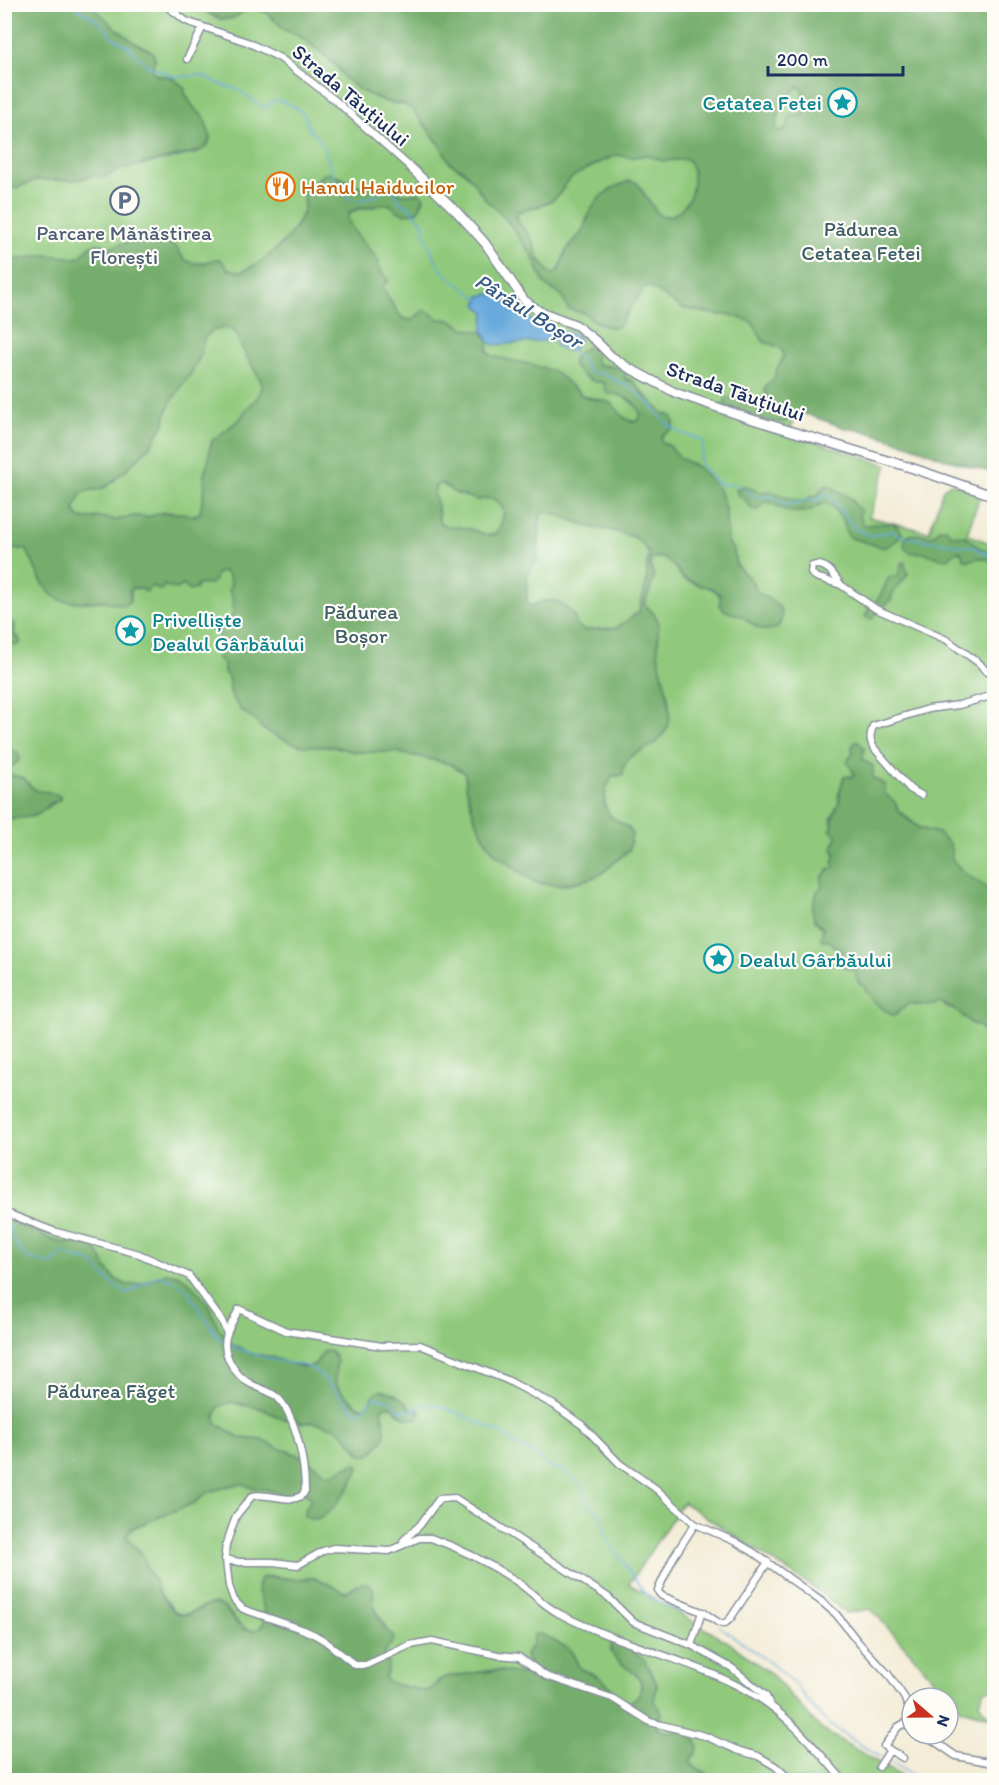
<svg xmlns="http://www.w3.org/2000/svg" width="999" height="1785" viewBox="0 0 999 1785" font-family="Itim,sans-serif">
  <rect width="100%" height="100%" fill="#fdfcf7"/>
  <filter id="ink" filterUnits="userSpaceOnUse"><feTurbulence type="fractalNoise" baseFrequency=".0167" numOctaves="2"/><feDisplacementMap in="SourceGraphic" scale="12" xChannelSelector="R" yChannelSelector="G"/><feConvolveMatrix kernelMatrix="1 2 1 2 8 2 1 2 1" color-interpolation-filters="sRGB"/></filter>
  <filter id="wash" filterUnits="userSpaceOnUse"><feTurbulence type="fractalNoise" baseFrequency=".008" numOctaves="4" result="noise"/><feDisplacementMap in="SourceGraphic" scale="24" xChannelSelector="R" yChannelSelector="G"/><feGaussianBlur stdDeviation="1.35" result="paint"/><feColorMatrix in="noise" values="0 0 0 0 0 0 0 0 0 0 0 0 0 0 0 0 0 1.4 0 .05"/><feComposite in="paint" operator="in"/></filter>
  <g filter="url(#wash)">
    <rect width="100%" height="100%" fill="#f3ecd6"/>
    <path fill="#90c97c" stroke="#567c6d" stroke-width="1.5" d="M 91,5 L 207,5 L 207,10 L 214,17 L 220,19 L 231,19 L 247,9 L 254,8 L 267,13 L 285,30 L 297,35 L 322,53 L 337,67 L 345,79 L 361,91 L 389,103 L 403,104 L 412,109 L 440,145 L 450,163 L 462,170 L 472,180 L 486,200 L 499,211 L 512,227 L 532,255 L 543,280 L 552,290 L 561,294 L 568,309 L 584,313 L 595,322 L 609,327 C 614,324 622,321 625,316 C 629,309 641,289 649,286 L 682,308 L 719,315 L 729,314 L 752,322 L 764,342 L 780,347 L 784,356 L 777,369 L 774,379 L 768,383 L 765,389 L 767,399 L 765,406 L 759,408 L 733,397 L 732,408 C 745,412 771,425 784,422 C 789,420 791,416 796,414 L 789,433 L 887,465 L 869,517 L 929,532 L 943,489 L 950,483 L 981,493 L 967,534 L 994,545 L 994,905 L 955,863 L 952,860 L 949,844 L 938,833 L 920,828 L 898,810 L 897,805 L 885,794 L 885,785 L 873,778 L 873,769 L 863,760 L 864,747 L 856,741 L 852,747 L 853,753 L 849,757 L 854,776 L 844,777 L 838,796 L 839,802 L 831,819 L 834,832 L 838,836 C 837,836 834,844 833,845 C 833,853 838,859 833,868 C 824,889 808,894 815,921 C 828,929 825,943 842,951 C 843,966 847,964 857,972 L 856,976 L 859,984 L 864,986 L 885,1010 L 899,1011 L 909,1003 L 917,1005 L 941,1002 L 947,1008 L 957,1010 L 963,1017 L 981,1026 L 994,1056 L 994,1688 L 984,1691 L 979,1703 L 987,1714 L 994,1716 L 994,1718 L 961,1709 L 871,1609 L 846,1613 L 811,1586 L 683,1502 L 629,1584 L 728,1642 L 771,1674 L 821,1729 L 908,1780 L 714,1780 C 707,1769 693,1772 690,1761 L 696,1753 L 698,1746 C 688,1720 660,1742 656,1724 L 661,1719 L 660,1709 L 654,1701 L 657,1684 L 650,1669 L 639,1656 L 626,1649 L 621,1645 L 610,1650 C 619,1666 633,1668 641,1682 C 641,1693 638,1699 628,1703 L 618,1701 L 596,1675 L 580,1669 L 574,1656 L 568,1648 L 541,1634 L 528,1650 L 529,1662 L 532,1668 L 521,1674 L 513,1674 L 494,1670 L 445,1677 L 439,1680 L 432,1688 L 426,1691 L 393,1684 L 387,1681 L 385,1678 L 388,1668 L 383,1655 L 386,1628 L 373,1604 L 373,1590 L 356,1585 L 351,1590 L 344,1592 L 316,1578 L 292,1579 L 271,1576 L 261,1578 C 261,1585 259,1593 261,1598 C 264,1611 270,1621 257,1630 C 237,1633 235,1611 219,1605 C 202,1599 193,1621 174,1612 L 167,1601 L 161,1597 L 138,1549 L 126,1537 L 129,1531 L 135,1527 L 194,1503 L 208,1492 L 232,1485 L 243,1484 L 253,1488 L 269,1490 L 285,1495 L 306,1493 L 311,1498 L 307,1507 L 307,1518 C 328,1525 351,1485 359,1468 L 327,1474 L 301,1456 L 278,1448 L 263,1440 L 239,1438 L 216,1423 L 215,1416 L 217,1409 L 222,1405 L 232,1402 L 242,1405 L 249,1406 L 263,1409 L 282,1419 L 292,1419 L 302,1423 L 319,1423 L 336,1428 L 352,1442 L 359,1453 L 372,1453 C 388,1437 386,1432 381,1411 L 384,1406 L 393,1407 C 400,1416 406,1421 419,1417 L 419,1410 L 410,1408 C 402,1397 394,1395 382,1391 L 373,1396 L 368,1405 L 365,1406 L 359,1406 L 340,1391 L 336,1385 L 335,1371 L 321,1355 L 316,1363 L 307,1368 L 284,1362 L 272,1357 L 251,1354 L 230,1343 L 218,1327 L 210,1307 L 159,1275 L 141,1284 L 127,1285 L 115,1279 L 105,1266 L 99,1253 L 92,1247 L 82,1243 L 65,1243 L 52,1240 L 37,1232 L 5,1219 L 5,819 C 14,817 25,819 34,816 C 43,813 47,805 55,803 L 49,792 C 36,793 35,791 27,782 C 23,778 13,777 8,774 L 7,771 L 11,766 L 17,752 L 5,749 L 5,654 L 7,654 L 9,650 L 9,644 L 19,638 L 14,634 L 15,624 L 14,622 L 5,622 L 5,554 L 14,549 L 27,549 L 40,579 L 53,595 L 79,602 L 106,601 L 122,605 L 130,601 L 132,588 L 141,588 L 144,589 L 151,586 L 163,587 L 164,585 C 171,588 177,591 183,585 L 197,584 L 222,571 L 228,574 L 231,583 L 229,590 L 233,601 L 233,614 L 228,627 L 225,628 L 216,649 L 217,657 L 224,664 L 228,677 L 231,696 L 241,710 L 255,720 L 264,730 L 302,746 L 336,747 L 356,752 L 397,752 L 410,756 L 417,756 L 450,764 L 465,773 L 468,796 L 474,816 L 486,841 L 496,855 L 535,882 L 542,884 L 565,885 L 588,879 L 601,874 L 629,850 L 632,834 C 628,826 620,825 614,819 C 600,807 603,789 613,776 L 619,776 C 623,768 626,759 634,753 C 646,744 654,748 664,733 C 678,712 660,675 658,652 C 657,641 660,629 657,619 C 655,613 649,610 645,605 L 645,602 C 648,594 653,586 653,578 C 654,570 649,566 651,559 C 655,558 661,557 665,558 C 674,562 677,574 684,579 C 697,587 714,584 721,598 L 720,605 L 747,619 L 755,626 L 765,630 L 780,624 L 782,617 L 781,610 L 777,605 L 757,591 L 750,579 L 738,567 L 735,561 L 734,551 L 728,542 L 725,508 L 718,489 L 699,468 L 723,599 L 616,412 L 676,459 L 695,465 L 681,459 L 670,446 L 661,442 L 662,435 L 671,430 L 674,424 L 673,417 L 661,412 L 631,380 L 625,378 L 609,366 L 599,365 L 595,360 L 597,354 L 588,347 L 602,380 L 636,406 L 640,412 L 641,418 L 635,422 L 624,418 L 600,400 L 584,396 L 552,371 L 492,356 L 470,329 L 463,328 L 452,320 L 438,319 L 426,310 L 423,311 L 412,320 L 403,319 L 390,301 L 382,285 L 388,280 L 384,276 L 378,266 L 379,261 C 371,250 348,229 348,217 C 353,207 363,210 373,207 C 377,206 382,203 386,204 C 400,206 397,217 417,212 L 424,200 L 419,193 L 405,194 L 398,193 C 396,190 395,186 392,184 C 387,179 368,188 358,186 C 347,183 338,173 326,173 C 318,178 309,186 303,193 L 304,210 L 291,234 L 265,260 L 241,272 L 228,269 L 219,259 C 206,260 202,266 189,262 L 183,258 L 176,247 L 167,242 L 133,241 L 110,247 L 100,244 L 93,245 L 81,256 L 75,258 L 45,255 L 12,260 L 5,264 L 5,188 L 16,188 L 36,180 L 75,180 L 92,176 L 106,176 L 126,168 L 197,153 L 210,138 C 206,120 203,120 192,106 C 185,97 184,85 174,79 C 167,75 159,77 152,72 L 155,59 L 150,50 L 135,43 L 111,24 Z
      M 799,86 C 807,93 801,98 802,107 C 802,110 804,112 804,115 L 801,117 L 794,114 L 790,116 C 789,122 786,130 779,132 L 776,128 L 780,108 L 788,96 Z
      M 616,155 L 633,157 L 647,155 L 663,161 L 687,159 C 692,164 693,169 693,176 C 694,194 687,208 671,216 C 669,216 663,216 661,216 C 656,214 641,188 636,182 L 629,181 L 613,188 L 599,198 L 589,213 L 582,232 L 566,251 L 559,270 L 553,274 L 550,273 L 538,258 L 532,239 L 519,223 L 516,214 L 518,211 L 540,206 L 552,200 L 560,194 L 567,182 L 575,175 Z
      M 222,328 L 229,328 L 237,334 L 242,348 L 261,381 L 263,388 L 258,397 L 246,410 L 240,419 L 212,441 L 210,448 L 209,458 L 204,475 L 205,486 L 200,513 L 190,516 L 180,513 L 165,512 L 148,517 L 134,516 L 117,520 L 96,517 L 89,519 L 79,518 L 74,510 L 81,494 L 87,491 L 100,489 L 107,486 L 125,471 L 151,445 L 164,424 L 166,414 L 171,401 L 189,376 L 201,355 L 204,338 L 212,331 Z
      M 441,483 L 455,493 L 478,500 L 491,498 L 498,500 L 504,509 L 503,519 L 498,531 L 489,536 C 482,534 476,530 469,529 C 458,526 449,529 439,522 L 438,505 L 434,496 L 435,486 Z
      M 544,511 L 547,511 L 594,528 L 611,530 L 634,537 L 642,543 L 649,554 L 647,564 L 647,581 L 639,612 L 616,628 L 584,630 L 578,627 L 573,614 L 554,601 L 543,601 L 531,607 L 527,602 L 527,575 L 538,558 L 540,516 Z"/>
    <path fill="#74ad6c" stroke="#486e65" stroke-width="1.5" fill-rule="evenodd" d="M 208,4 L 994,5 L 994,473 L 948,460 L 910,445 L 861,430 L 848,429 L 806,414 L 793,415 L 786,422 L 779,422 L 769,421 L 725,406 L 724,401 L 729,397 L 759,408 L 765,406 L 767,403 L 765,389 L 766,386 L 774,379 L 777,369 L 784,356 L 780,347 L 764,342 L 752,322 L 729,314 L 719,315 L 682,308 L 649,286 L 643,289 L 638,298 L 627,311 L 621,323 L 616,327 L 609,327 L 598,323 L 584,313 L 568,309 L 561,294 L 549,288 L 544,283 L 532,255 L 512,227 L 499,211 L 486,200 L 472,180 L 463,170 L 450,163 L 440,145 L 412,109 L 403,104 L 389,103 L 361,91 L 345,79 L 337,67 L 322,53 L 300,36 L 285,30 L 267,13 L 254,8 L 247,9 L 234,18 L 221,19 L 208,13 ZM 799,86 C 807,93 801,98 802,107 C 802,110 804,112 804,115 L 801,117 L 792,114 C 788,121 788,130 780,132 L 776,128 L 780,108 L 788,96 ZM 616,155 L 633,157 L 647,155 L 663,161 L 687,159 C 692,164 693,169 693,176 C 694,194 687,207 671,216 C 669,216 663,216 661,216 C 656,214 641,188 636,182 L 629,181 L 613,188 L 599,198 L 591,210 L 582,232 L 566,251 L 559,270 L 553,274 L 550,273 L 538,258 L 532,239 L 519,223 L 516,214 L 518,211 C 530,208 543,206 554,199 C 561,194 563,186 569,180 C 577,173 606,159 616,155 Z
      M 4,5 L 91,5 L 111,24 L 135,43 L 153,52 L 155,59 L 152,72 L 158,76 L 171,77 L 185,88 L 185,93 L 192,105 L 204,118 L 210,135 L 210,138 L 208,145 L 200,151 L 126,168 L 103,177 L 92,176 L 75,180 L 36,180 L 16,188 L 5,188 Z
      M 329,173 L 360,187 L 389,183 L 392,184 L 398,193 L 405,194 L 419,193 L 424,197 L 419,209 C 412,214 404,216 396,210 C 392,207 394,206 388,204 C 385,203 359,208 354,210 C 349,213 350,212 348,217 C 348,229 371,250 379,261 L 378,266 L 384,276 L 388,279 L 388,282 L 382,285 L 390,301 L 403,319 L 412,320 L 423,311 L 426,310 L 438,319 L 452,320 L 463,328 L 483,332 L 489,341 L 487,351 L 492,356 C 511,361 532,363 552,371 C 565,377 573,390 585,397 C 592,400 601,399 608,402 C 621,408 620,423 638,421 L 641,415 C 636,401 623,394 609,394 L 606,391 L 604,383 L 592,381 L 583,376 L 573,366 C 572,355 581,348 592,346 L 598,351 L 595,360 L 599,365 L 622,368 L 626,371 L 625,379 L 634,382 L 646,398 L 652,402 L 661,412 L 673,417 L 674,424 L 671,430 L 662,435 L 661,442 L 670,446 L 681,459 L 699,468 L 718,488 L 725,508 L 728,542 L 734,551 L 736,565 L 750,579 L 757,591 L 777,605 L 781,610 L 782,617 L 778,627 L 775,629 L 764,630 L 755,626 L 741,616 L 724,610 L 720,605 L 720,595 L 712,588 L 702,586 L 683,578 L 675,567 L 664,558 L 654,557 L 651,559 L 650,565 L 654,578 L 645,602 L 645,605 C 649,610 655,613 657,619 C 660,630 657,641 658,652 C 660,674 677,710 666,730 C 663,735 658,741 654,744 C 640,754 622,753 623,775 L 613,776 L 611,779 L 605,791 L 604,804 L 611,817 L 629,828 L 632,834 L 629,850 L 601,874 L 588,879 L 558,885 L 535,882 L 496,855 L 486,841 L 474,816 L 466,786 L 465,773 L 450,764 L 417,756 L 407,755 L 397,752 L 356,752 L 336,747 L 302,746 L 289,742 L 264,730 L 255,720 L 241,710 L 231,696 L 228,677 L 224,672 L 224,664 L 217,657 L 216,649 L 210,645 L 214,641 L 220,638 L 218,633 L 219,629 L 223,626 L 228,627 L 233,614 L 233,601 L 229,590 L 231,583 L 228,574 L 222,571 L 216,574 L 215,580 L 210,584 L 197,585 L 196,589 L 190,591 L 183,585 C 177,591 171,588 164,585 L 162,589 L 158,590 L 152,586 L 146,592 L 141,588 L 132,588 L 130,591 L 130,601 L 125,605 C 117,605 110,601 102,601 C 89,601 72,604 60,600 C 42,593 35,564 26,549 L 14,549 L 5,554 L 4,264 L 12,260 L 45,255 L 75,258 L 81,256 L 90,246 L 97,244 L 110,247 L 133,241 L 160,241 L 167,242 L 176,247 L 183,258 L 189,262 L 203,264 L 212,260 L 219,259 L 222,261 L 228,269 L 241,272 C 263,264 299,233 304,208 C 305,202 303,196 305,189 L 316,182 L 323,175 ZM 225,328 L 232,330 L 237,334 L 242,348 L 261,381 L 262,388 L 258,397 L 246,410 L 240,419 L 212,441 L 210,448 L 209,458 L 204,475 L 205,486 L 200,513 L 194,516 L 180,513 L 161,513 L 148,517 L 134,516 L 117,520 L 100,517 L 89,519 L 79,518 L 74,510 L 81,494 L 87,491 L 100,489 L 107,486 L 125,471 L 151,445 L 164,424 L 166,414 L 171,401 L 189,376 L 201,355 L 204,338 L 212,331 ZM 441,483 L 455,493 L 478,500 L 491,498 L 500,503 L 504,512 L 501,527 L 496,534 L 489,536 C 482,534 476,530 469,529 C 458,526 448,529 439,522 L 437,502 L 434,496 L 435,486 ZM 544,511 L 547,511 L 594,528 L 611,530 L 634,537 L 644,546 L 649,554 L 647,564 L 647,581 L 639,612 L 616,628 L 584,630 L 578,627 L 571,612 L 560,603 L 554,601 L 543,601 L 531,606 L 527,602 L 527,575 L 538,558 L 540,517 Z
      M 828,485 L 852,499 L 854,505 L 861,511 L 859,516 L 864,525 L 894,523 L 902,533 L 897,540 L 885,548 L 851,538 L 844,529 L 845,523 C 840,518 837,512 833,507 C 823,497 817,509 808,511 C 803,512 797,512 793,512 C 783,511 776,504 766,501 L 758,510 L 752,509 L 745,499 L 738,495 L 736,490 L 738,488 L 744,486 L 760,492 L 771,491 L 791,499 L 805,502 L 810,497 L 818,495 L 821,489 Z
      M 946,528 L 952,535 L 965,536 L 980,548 L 990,550 L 994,554 L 994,565 L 992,565 L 989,559 L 979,558 L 969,561 L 963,559 L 962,553 L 958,551 L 952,555 L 950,558 C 941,560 934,556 926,553 C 918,551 915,556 906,550 C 903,544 903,540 907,535 C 911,535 914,534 917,534 C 927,535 933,540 939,529 Z
      M 904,562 L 908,574 L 891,596 L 892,600 L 881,608 L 872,619 L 867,618 L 865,616 L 868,612 L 869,608 C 880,601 883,589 889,577 L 897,575 L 900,572 L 901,563 Z
      M 9,621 L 13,622 L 15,624 L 14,634 L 21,642 L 18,645 L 9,644 L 9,652 L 5,654 L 5,622 Z
      M 856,741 L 864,747 L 863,760 L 873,766 L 873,778 L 885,785 L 885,794 L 894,801 L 898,810 L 907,819 L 920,828 L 938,833 L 950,844 L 952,859 L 955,863 L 965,873 L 994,893 L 994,1056 L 981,1027 C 966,1024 965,1014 954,1010 C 949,1007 946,1006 941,1002 C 930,1006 920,1006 909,1003 L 894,1016 C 882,1009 869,999 864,986 L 859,984 L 856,976 L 857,972 L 841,965 L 843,960 L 842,951 L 829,941 L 823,941 L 821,938 L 823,928 L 815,921 L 812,909 L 817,892 L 822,886 L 822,877 L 827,871 L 834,867 L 833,861 L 836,855 L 833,847 L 837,836 L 830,830 L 833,826 C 831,815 837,811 839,801 C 840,794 840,788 843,781 L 843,779 L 844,777 L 854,776 L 853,771 L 847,762 L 853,753 L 852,747 Z
      M 5,749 L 17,752 L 20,758 C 18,765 10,765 7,771 L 8,774 L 24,778 C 39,799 42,787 60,796 L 60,800 L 49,804 L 42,812 L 36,815 L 5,819 Z
      M 5,1219 L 37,1232 L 52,1240 L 65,1243 L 82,1243 L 92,1247 L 99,1253 L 105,1266 L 115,1279 L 127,1285 L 141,1284 L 166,1273 L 179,1275 L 190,1283 L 210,1307 L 218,1327 L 230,1343 L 252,1354 L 272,1357 L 284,1362 L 307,1368 L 316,1363 L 323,1352 L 330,1351 C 344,1359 331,1372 336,1384 C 339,1391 350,1399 355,1404 C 370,1415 369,1393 380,1391 C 388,1390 401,1396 405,1402 C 407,1404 409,1407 411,1409 C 414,1410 417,1410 420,1411 L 420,1416 C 407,1424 401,1414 391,1406 C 375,1405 383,1414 384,1424 C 386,1429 385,1434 384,1439 L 369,1455 L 362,1455 L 345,1435 L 336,1428 L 326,1425 L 312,1422 L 302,1423 L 292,1419 L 282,1419 L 263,1409 L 232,1402 L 219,1406 L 215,1416 L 216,1423 L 239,1438 L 263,1440 L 278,1448 L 301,1456 L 327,1474 C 339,1474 346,1464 357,1464 L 359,1468 C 352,1484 325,1531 304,1516 L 304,1512 L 311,1498 L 306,1493 L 286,1496 L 269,1490 L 253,1488 L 243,1484 L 232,1485 L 208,1492 L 194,1503 L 132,1528 L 126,1537 L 144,1557 L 148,1571 L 155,1581 L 158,1591 L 174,1612 L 180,1614 L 187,1615 L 208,1605 L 219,1605 L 225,1608 L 234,1620 L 244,1629 L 254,1631 L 262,1626 C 269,1608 260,1603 257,1587 L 259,1581 L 264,1577 L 292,1579 L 316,1578 L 344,1592 C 356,1589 362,1576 373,1588 L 373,1604 L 383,1626 L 394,1638 L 391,1644 L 383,1655 C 385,1658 387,1661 388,1664 C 389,1669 385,1674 385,1678 C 387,1684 420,1691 426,1691 C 434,1690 437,1681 445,1677 C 461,1675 477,1672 494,1671 C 510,1669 516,1679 532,1668 L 525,1656 L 526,1653 L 532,1645 L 534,1635 L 541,1634 L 568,1648 L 574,1656 L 580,1669 L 602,1679 L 609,1686 L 618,1701 L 628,1703 C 634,1700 639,1697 641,1689 C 646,1667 605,1667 612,1643 L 619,1643 L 644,1660 L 657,1684 L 654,1701 L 660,1709 L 662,1715 C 660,1719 658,1721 656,1724 C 652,1735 684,1731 690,1734 C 695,1737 696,1741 698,1746 L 696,1753 L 690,1761 C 693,1772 707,1769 714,1780 L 5,1780 Z"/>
    <path fill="#67aadc" stroke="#416c9d" stroke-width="1.5" d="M 490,294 L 501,296 L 518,313 L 538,323 L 542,321 L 551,329 L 553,340 L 494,345 L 488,341 L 483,330 L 485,312 L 477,305 L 480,296 Z
      M 561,332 L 569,332 L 580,338 L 573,350 L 567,351 L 554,345 Z"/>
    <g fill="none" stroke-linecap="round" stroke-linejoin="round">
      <path stroke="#67aadc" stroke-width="1.5" d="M 70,4 L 98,21 L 112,37 L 129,47 L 146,65 L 176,77 L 201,75 L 227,87 L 235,88 L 263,107 L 267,107 L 274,100 C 281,100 302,109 305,116 C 308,120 307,125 309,129 C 311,133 317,135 319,139 C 332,155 332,208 364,199 C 378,195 377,197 388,186 L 393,186 L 398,201 L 411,208 L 423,223 L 427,241 L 439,267 L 450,278 L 481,301
        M 568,350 L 581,359 L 589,372 L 604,374 L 632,389 L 650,404 L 667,424 L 683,434 L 700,439 L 704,443 L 700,461 L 701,465 L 718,484 L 738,485 L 755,497 L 772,497 L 787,505 L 798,503 L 806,500 L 814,500 L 828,495 C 841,506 854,538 874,535 C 880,534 886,532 893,531 L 901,536 L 915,539 L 973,547 L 994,558
        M 4,1225 L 9,1226 C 16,1253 25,1260 51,1264 L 65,1252 L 72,1257 L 92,1262 L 108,1280 L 126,1294 L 159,1275 L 173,1280 L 186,1289 L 218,1338 L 223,1341
        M 227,1343 C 241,1351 268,1359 284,1362 C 292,1364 304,1364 311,1368 C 329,1378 341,1401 358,1413 L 375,1397 L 393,1401 L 398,1410 L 410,1411 L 422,1405 L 436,1405 L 456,1412 L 503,1434 L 518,1447 L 530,1451 L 546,1465 L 564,1471 L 581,1485 L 589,1505 L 601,1514 L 605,1533 L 612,1547 L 647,1596 L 674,1609 L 699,1615
        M 719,1626 L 773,1665 L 793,1682 L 816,1711 L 830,1725 L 873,1753 L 882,1758
        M 886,1760 C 899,1766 909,1775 923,1780"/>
    </g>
  </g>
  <g filter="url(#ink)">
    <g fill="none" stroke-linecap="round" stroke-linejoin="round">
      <defs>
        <path id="minor" d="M 164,4 L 186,21 L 247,42 L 280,58 L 336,101 L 410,167
          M 187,59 L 203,27
          M 841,585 C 834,575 826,561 812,566 L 811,573 L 816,577 L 841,585 L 876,609 L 947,640 L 979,663 L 986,671 L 994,676
          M 921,795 L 910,789 L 874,748 C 869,740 870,735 873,726 L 928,709 L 959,705 L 994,695
          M 4,1212 L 53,1231 L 139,1254 L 189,1276 L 222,1321 L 227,1334
          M 403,1541 L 420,1525 L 439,1499 L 455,1498 L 608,1597 L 633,1622 L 691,1645 L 732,1668 L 765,1695 L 771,1706
          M 225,1559 L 239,1562 L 273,1562 L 298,1565 L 323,1551 L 334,1548 L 389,1551 L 419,1538 L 431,1538 C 459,1548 492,1565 516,1581 C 532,1592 544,1606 560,1614 C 621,1646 692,1659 751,1693 C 788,1714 816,1749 843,1780
          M 703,1612 L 719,1623 L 724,1624 L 730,1619 L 768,1562
          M 691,1645 L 702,1612 L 662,1596 L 659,1593 L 658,1590 L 673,1558 L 695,1524
          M 917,1734 L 919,1734
          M 924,1734 L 956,1756 L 994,1763
          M 890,1750 L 903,1758
          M 879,1767 L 890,1750 L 884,1746 L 898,1727 L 905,1723 L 912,1729
          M 791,1780 L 775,1766 L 758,1756 L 737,1750 L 705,1736 L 650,1722 L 612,1698 L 546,1676 L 519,1657 L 498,1655 L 432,1641 L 410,1645 L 366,1665 L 355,1665 L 325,1641 L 315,1635 L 304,1630 L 243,1609 L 234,1600 L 229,1586 L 225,1552 L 226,1545 L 236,1516 L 252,1496 C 267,1491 297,1508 305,1491 C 305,1465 297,1419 279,1399 C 272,1391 260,1389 251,1384 C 235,1376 220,1352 227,1334 C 230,1325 235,1317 239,1309 L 286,1331 L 382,1346 L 420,1345 L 507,1380 L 554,1405 L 582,1425 L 620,1464 L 655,1488 L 695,1524 L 736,1542 L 753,1552 L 822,1602 L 836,1614 L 859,1643 L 888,1674 L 904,1697 L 912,1715"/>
        <path id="major" d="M 410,167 L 457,212 L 485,243 L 524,300 L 539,311 L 576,325 L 596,341 L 611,356 L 627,367 L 676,393 L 748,418 L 912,468 L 994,496"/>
      </defs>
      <use href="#minor" stroke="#878e9a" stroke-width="9"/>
      <use href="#major" stroke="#878e9a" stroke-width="11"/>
      <use href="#minor" stroke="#fff" stroke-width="6"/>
      <use href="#major" stroke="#fff" stroke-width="8"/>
    </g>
  </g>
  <defs>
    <symbol id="sight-ring" viewBox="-11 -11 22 22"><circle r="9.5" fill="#fdfcf7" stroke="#0f9aa8" stroke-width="1.5"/><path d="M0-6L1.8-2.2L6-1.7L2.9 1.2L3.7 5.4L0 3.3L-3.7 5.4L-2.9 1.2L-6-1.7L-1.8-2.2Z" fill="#0f9aa8"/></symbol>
    <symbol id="restaurant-ring" viewBox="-11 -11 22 22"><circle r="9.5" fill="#fdfcf7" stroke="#e8710a" stroke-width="1.5"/><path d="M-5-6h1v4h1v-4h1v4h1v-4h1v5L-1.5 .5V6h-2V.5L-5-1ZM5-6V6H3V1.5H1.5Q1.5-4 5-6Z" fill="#e8710a"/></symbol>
    <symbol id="parking-ring" viewBox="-11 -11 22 22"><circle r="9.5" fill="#fdfcf7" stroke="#5c6f8a" stroke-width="1.5"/><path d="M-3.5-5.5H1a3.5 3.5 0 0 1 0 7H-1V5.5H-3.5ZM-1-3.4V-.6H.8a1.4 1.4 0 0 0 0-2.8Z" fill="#5c6f8a"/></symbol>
  </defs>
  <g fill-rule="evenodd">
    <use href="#sight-ring" x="826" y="86" width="33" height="33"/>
    <use href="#restaurant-ring" x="264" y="170" width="33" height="33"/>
    <use href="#parking-ring" x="108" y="184" width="33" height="33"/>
    <use href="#sight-ring" x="114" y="614" width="33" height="33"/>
    <use href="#sight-ring" x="702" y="942" width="33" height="33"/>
  </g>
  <g text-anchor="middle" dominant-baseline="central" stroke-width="4.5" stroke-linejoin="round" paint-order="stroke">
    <g font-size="21" fill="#1b2f5e" stroke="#fdfcf7">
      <text transform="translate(351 95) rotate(40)">Strada Tăuțiului</text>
      <text transform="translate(736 391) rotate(19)">Strada Tăuțiului</text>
    </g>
    <g font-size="21" fill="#0d838f" stroke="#fdfcf7" text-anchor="start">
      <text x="822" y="102" text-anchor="end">Cetatea Fetei</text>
      <text x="152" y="619">Privelliște<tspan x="152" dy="24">Dealul Gârbăului</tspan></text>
      <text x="739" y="959">Dealul Gârbăului</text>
    </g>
    <g font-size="21" fill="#c56008" stroke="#fdfcf7" text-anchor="start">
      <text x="301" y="186">Hanul Haiducilor</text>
    </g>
    <g font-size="21" fill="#3e5d67" stroke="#fdfcf7">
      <text x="861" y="228">Pădurea<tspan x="861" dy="24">Cetatea Fetei</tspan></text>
      <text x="361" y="611">Pădurea<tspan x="361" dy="24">Boșor</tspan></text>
      <text x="111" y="1390">Pădurea Făget</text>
    </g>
    <g font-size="21" fill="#4e5e75" stroke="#fdfcf7">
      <text x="124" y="232">Parcare Mănăstirea<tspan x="124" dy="24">Florești</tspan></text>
    </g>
    <g font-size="22" font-style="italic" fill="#365a8a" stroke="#fdfcf7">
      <text transform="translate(529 311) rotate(32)">Pârâul Boșor</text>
    </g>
  </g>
  <rect width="999" height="1785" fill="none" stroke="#fdfcf7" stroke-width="24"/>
  <g transform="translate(930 1716) rotate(110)"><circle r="28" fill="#fdfcf7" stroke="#a3aaba" stroke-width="1.5"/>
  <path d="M0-4.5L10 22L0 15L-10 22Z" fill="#c8321e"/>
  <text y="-9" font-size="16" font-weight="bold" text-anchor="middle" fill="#1b2f5e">N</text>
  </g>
  <path d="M768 66v9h135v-9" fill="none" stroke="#1b2f5e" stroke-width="3"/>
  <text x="777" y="66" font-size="18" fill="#1b2f5e" stroke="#fdfcf7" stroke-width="4.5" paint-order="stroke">200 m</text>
</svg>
